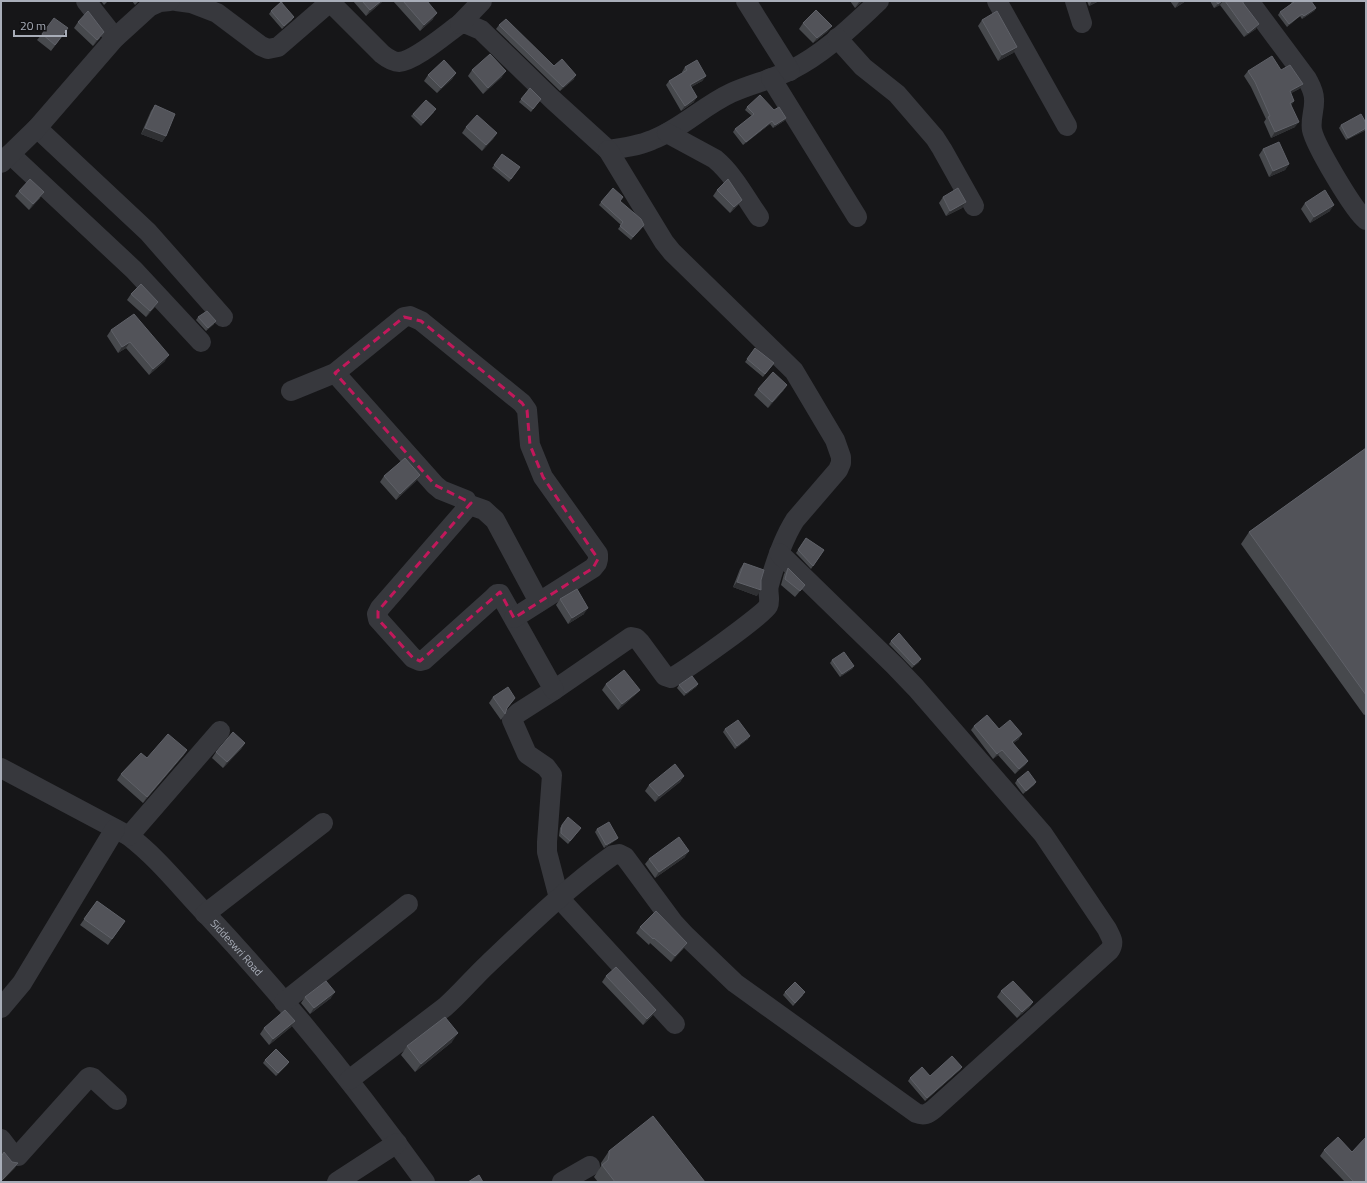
<svg xmlns="http://www.w3.org/2000/svg" width="1367" height="1183" viewBox="0 0 1367 1183" font-family="'Titillium Web',sans-serif">
  <rect width="100%" height="100%" fill="#161618"/>
  <g fill="none" stroke-linecap="round" stroke-linejoin="round">
    <g stroke="#37383d" stroke-width="20">
      <path d="M 86,1 L 115,38"/>
      <path d="M 176,1 L 191,3 L 217,13 L 261,46 L 268,49 L 278,47 L 330,2 L 382,54 C 387,58 393,62 399,62 C 415,61 447,33 460,24 L 467,24 L 481,30 L 553,100 L 608,150 C 623,148 638,146 652,140 C 681,129 703,106 731,93 C 750,84 771,80 791,70 C 824,54 852,26 879,1"/>
      <path d="M 746,1 L 790,71"/>
      <path d="M 997,1 L 1067,126"/>
      <path d="M 1075,1 L 1082,23"/>
      <path d="M 1249,1 L 1307,79 C 1310,85 1314,91 1314,99 C 1315,109 1310,119 1312,130 C 1315,145 1354,211 1366,220"/>
      <path d="M 460,24 L 482,1"/>
      <path d="M 837,38 L 863,67 L 897,94 L 935,138 L 942,149 L 974,206"/>
      <path d="M 771,78 L 857,217"/>
      <path d="M 37,128 L 148,232 L 223,317"/>
      <path d="M 667,133 L 715,159 C 734,175 745,197 759,217"/>
      <path d="M 608,150 L 664,242 L 672,252 L 794,371 L 835,440 L 841,457 L 841,463 L 838,470 L 795,520 C 783,539 775,563 769,585 C 767,592 771,600 768,606 C 764,615 684,671 671,678 L 665,676 L 640,642 L 636,638 L 631,637 L 554,690 L 518,713 L 514,717 L 512,720 L 527,754 L 546,767 L 552,775 L 547,842 L 547,852 L 559,898 L 675,1024"/>
      <path d="M 10,154 L 134,270 L 201,342"/>
      <path d="M 1,163 L 37,128 L 115,38 L 149,7 L 160,2 L 170,1"/>
      <path d="M 335,373 L 435,485 L 441,490 L 466,500 L 467,508 L 380,608 L 377,614 L 378,619 L 413,658 L 420,661 L 424,660 L 492,599 L 497,594 L 500,594 L 554,690"/>
      <path d="M 291,391 L 335,373 L 404,317 L 410,316 L 421,321 L 522,403 L 527,410 L 530,445 L 543,477 L 598,554 L 598,559 L 597,563 L 593,568 L 514,618"/>
      <path d="M 467,504 L 484,510 L 495,520 L 539,602"/>
      <path id="s1" d="M 1,768 L 129,836 C 159,859 181,888 207,915 C 286,999 358,1089 425,1182"/>
      <path d="M 129,836 L 220,731"/>
      <path d="M 205,914 L 323,823"/>
      <path d="M 284,1002 L 408,904"/>
      <path d="M 1,1008 L 22,983 L 115,829"/>
      <path d="M 349,1080 L 445,1007 C 460,994 473,978 488,964 C 528,926 568,887 613,855 L 619,854 L 625,857 L 673,922 L 685,935 L 735,983 L 916,1113 C 924,1116 928,1114 934,1109 L 1110,950 C 1115,941 1111,938 1107,929 L 1043,834 L 916,688 L 894,665 L 779,553"/>
      <path d="M 1,1139 L 14,1156 L 18,1156 L 88,1078 L 90,1077 L 93,1078 L 117,1100"/>
      <path d="M 337,1182 L 397,1143"/>
      <path d="M 562,1182 L 590,1166"/>
    </g>
  </g>
  <path fill="#47494d" d="M 101,1 L 108,1 L 104,5 Z
    M 132,1 L 139,1 L 135,5 Z
    M 279,1 L 284,1 L 282,3 L 292,20 L 282,29 L 269,14 L 271,11 L 281,3 Z
    M 353,1 L 383,1 L 366,16 Z
    M 393,1 L 427,1 L 433,19 L 420,31 Z
    M 850,1 L 862,1 L 855,8 Z
    M 1087,1 L 1099,1 L 1089,6 Z
    M 1170,1 L 1186,1 L 1175,8 Z
    M 1210,1 L 1243,1 L 1256,29 L 1244,37 L 1220,5 L 1214,8 Z
    M 1292,1 L 1311,1 L 1316,8 L 1314,11 L 1302,19 L 1300,16 L 1287,27 L 1278,15 L 1280,12 L 1291,4 Z
    M 982,20 L 1017,47 L 1013,53 L 998,61 L 978,26 Z
    M 78,22 L 100,38 L 93,46 L 74,28 Z
    M 803,23 L 832,26 L 827,32 L 813,43 L 799,29 Z
    M 499,25 L 554,66 L 574,79 L 560,91 L 496,29 Z
    M 42,34 L 64,34 L 51,51 L 37,40 Z
    M 685,67 L 706,76 L 702,81 L 691,87 L 694,102 L 681,111 L 666,85 L 669,81 L 683,73 L 682,72 Z
    M 472,70 L 502,77 L 483,94 L 468,76 Z
    M 1281,70 L 1303,84 L 1299,89 L 1291,93 L 1294,101 L 1291,105 L 1295,127 L 1271,138 L 1264,122 L 1266,119 L 1251,87 L 1244,76 L 1248,71 Z
    M 456,73 L 452,79 L 437,93 L 424,81 L 428,75 Z
    M 530,88 L 541,99 L 531,112 L 519,102 Z
    M 155,105 L 166,136 L 162,142 L 141,134 L 151,111 Z
    M 747,107 L 774,110 L 786,118 L 784,121 L 773,128 L 770,124 L 743,145 L 733,132 L 735,129 L 752,116 L 745,110 Z
    M 434,112 L 421,126 L 411,116 L 413,114 Z
    M 1341,125 L 1366,130 L 1346,140 L 1339,128 Z
    M 466,127 L 497,133 L 493,139 L 482,151 L 462,133 Z
    M 1263,149 L 1289,164 L 1285,170 L 1269,177 L 1259,155 Z
    M 502,154 L 520,167 L 509,182 L 492,168 Z
    M 717,190 L 742,200 L 738,205 L 730,213 L 713,196 Z
    M 19,191 L 40,198 L 29,210 L 15,196 Z
    M 943,197 L 966,202 L 962,208 L 946,216 L 939,203 Z
    M 620,201 L 644,225 L 631,240 L 618,229 L 621,225 L 599,205 L 601,202 Z
    M 1305,203 L 1330,211 L 1310,223 L 1301,209 Z
    M 131,294 L 158,302 L 154,308 L 146,317 L 127,300 Z
    M 198,317 L 214,324 L 206,331 L 196,320 Z
    M 111,330 L 165,361 L 149,375 L 126,348 L 118,353 L 107,336 Z
    M 755,348 L 774,363 L 763,377 L 745,362 Z
    M 787,385 L 783,391 L 768,408 L 754,395 L 758,389 Z
    M 1366,448 L 1366,714 L 1364,715 L 1241,544 L 1249,532 Z
    M 420,475 L 416,481 L 396,500 L 380,482 L 384,476 Z
    M 806,538 L 824,550 L 811,569 L 796,553 Z
    M 744,563 L 757,596 L 733,587 L 740,569 Z
    M 788,568 L 805,585 L 795,597 L 781,585 L 784,574 Z
    M 560,599 L 584,614 L 568,624 L 556,605 Z
    M 891,641 L 919,662 L 912,668 L 889,644 Z
    M 832,660 L 854,666 L 852,669 L 840,677 L 830,663 Z
    M 606,684 L 640,690 L 635,695 L 618,710 L 602,690 Z
    M 698,684 L 696,687 L 684,696 L 677,688 L 679,685 Z
    M 493,697 L 515,698 L 506,710 L 505,714 L 501,720 L 489,703 Z
    M 974,726 L 999,729 L 1019,739 L 1013,743 L 1028,761 L 1025,765 L 1015,774 L 998,755 L 993,759 L 971,730 Z
    M 725,729 L 748,739 L 735,749 L 723,732 Z
    M 245,743 L 241,749 L 223,768 L 212,758 L 216,752 Z
    M 187,750 L 183,756 L 143,803 L 117,780 L 121,774 Z
    M 684,776 L 680,782 L 655,802 L 645,791 L 649,785 Z
    M 1017,780 L 1036,782 L 1034,785 L 1023,794 L 1015,783 Z
    M 562,825 L 581,828 L 568,844 L 559,836 L 560,828 Z
    M 597,829 L 618,838 L 616,840 L 604,848 L 595,832 Z
    M 685,857 L 655,878 L 645,864 L 649,859 Z
    M 97,901 L 125,921 L 108,945 L 80,925 Z
    M 640,927 L 687,943 L 683,949 L 671,962 L 650,943 L 649,945 L 636,933 Z
    M 606,976 L 656,1010 L 652,1016 L 643,1025 L 602,982 Z
    M 1001,991 L 1033,1002 L 1029,1008 L 1017,1018 L 997,997 Z
    M 785,992 L 803,995 L 793,1006 L 783,995 Z
    M 305,997 L 331,998 L 310,1014 L 301,1003 Z
    M 295,1021 L 291,1027 L 269,1045 L 260,1034 L 264,1028 Z
    M 452,1042 L 415,1072 L 401,1055 L 407,1046 Z
    M 265,1060 L 289,1062 L 287,1065 L 276,1076 L 263,1063 Z
    M 962,1067 L 960,1070 L 925,1101 L 908,1081 L 910,1078 L 930,1076 Z
    M 1324,1150 L 1366,1182 L 1345,1182 L 1320,1156 Z
    M 609,1151 L 705,1182 L 598,1182 L 594,1177 L 601,1166 L 601,1163 Z"/>
  <path fill="#2f3033" d="M 381,1 L 383,1 L 366,16 L 370,10 Z
    M 860,1 L 862,1 L 855,8 L 859,2 Z
    M 1092,1 L 1099,1 L 1089,6 Z
    M 1181,1 L 1186,1 L 1175,8 L 1179,2 Z
    M 1222,1 L 1223,1 L 1220,5 L 1214,8 L 1218,4 Z
    M 1316,8 L 1314,11 L 1302,19 L 1304,16 Z
    M 437,13 L 433,19 L 420,31 L 424,25 Z
    M 1302,14 L 1300,16 L 1287,27 L 1289,24 Z
    M 294,17 L 292,20 L 282,29 L 284,26 Z
    M 1259,24 L 1256,29 L 1244,37 L 1248,33 Z
    M 832,26 L 827,32 L 813,43 L 817,38 Z
    M 104,32 L 100,38 L 93,46 L 97,40 Z
    M 1017,47 L 1013,53 L 998,61 L 1002,55 Z
    M 506,71 L 502,77 L 483,94 L 488,88 Z
    M 456,73 L 452,79 L 437,93 L 441,88 Z
    M 576,75 L 574,79 L 560,91 L 563,87 Z
    M 706,76 L 702,81 L 686,90 L 690,85 Z
    M 1303,84 L 1299,89 L 1286,96 L 1290,91 Z
    M 697,97 L 694,102 L 681,111 L 685,106 Z
    M 1294,101 L 1291,106 L 1290,103 Z
    M 786,118 L 784,121 L 773,128 L 775,125 Z
    M 772,121 L 770,124 L 743,145 L 746,142 Z
    M 1299,122 L 1295,127 L 1271,138 L 1275,132 Z
    M 145,128 L 166,136 L 162,142 L 141,134 Z
    M 1366,128 L 1366,130 L 1346,140 L 1348,138 Z
    M 497,133 L 493,139 L 482,151 L 486,145 Z
    M 1289,164 L 1285,170 L 1269,177 L 1273,171 Z
    M 44,192 L 40,198 L 29,210 L 33,204 Z
    M 742,200 L 738,205 L 730,213 L 734,207 Z
    M 966,202 L 962,208 L 946,216 L 950,211 Z
    M 1334,205 L 1330,211 L 1310,223 L 1314,217 Z
    M 158,302 L 154,308 L 146,317 L 150,311 Z
    M 216,321 L 214,324 L 206,331 L 208,328 Z
    M 130,342 L 126,348 L 118,353 L 122,347 Z
    M 169,355 L 165,361 L 149,375 L 153,369 Z
    M 787,385 L 783,391 L 768,408 L 772,402 Z
    M 420,475 L 416,481 L 396,500 L 400,494 Z
    M 737,582 L 761,590 L 757,596 L 733,587 Z
    M 588,608 L 584,614 L 568,624 L 572,618 Z
    M 921,659 L 919,662 L 912,668 L 914,665 Z
    M 854,666 L 852,669 L 840,677 L 842,674 Z
    M 698,684 L 696,687 L 684,696 L 686,693 Z
    M 640,690 L 635,695 L 618,710 L 622,704 Z
    M 1022,734 L 1019,739 L 1009,747 L 1012,742 Z
    M 750,736 L 748,739 L 735,749 L 737,746 Z
    M 245,743 L 241,749 L 223,768 L 227,762 Z
    M 187,750 L 183,756 L 143,803 L 147,797 Z
    M 1002,750 L 998,755 L 993,759 L 997,754 Z
    M 1028,761 L 1025,765 L 1015,774 L 1019,769 Z
    M 684,776 L 680,782 L 655,802 L 659,796 Z
    M 1036,782 L 1034,785 L 1023,794 L 1026,791 Z
    M 618,838 L 616,840 L 604,848 L 606,845 Z
    M 689,851 L 685,857 L 655,878 L 659,872 Z
    M 687,943 L 683,949 L 671,962 L 675,956 Z
    M 335,992 L 331,998 L 310,1014 L 314,1008 Z
    M 1033,1002 L 1029,1008 L 1017,1018 L 1022,1012 Z
    M 656,1010 L 652,1016 L 643,1025 L 647,1019 Z
    M 295,1021 L 291,1027 L 269,1045 L 273,1039 Z
    M 458,1033 L 452,1042 L 415,1072 L 421,1064 Z
    M 289,1062 L 287,1065 L 276,1076 L 278,1073 Z
    M 962,1067 L 960,1070 L 925,1101 L 927,1098 Z
    M 18,1163 L 15,1168 L 1,1182 L 2,1180 Z"/>
  <path fill="#525359" stroke="#5f6168" d="M 362,1 L 381,1 L 370,10 Z
    M 403,1 L 427,1 L 437,13 L 424,25 Z
    M 1216,1 L 1222,1 L 1218,4 Z
    M 1225,1 L 1243,1 L 1243,3 L 1259,24 L 1248,33 Z
    M 1293,1 L 1311,1 L 1316,8 L 1304,16 L 1302,14 L 1289,24 L 1280,12 L 1294,2 Z
    M 281,2 L 294,17 L 284,26 L 271,11 Z
    M 816,10 L 832,26 L 817,38 L 803,23 Z
    M 88,11 L 104,32 L 97,40 L 78,22 Z
    M 997,11 L 1017,47 L 1002,55 L 982,20 Z
    M 54,18 L 68,28 L 55,45 L 42,34 Z
    M 506,19 L 554,66 L 562,59 L 576,75 L 563,87 L 499,25 Z
    M 490,54 L 506,71 L 488,88 L 472,70 Z
    M 1272,56 L 1281,70 L 1290,65 L 1303,84 L 1290,91 L 1294,101 L 1290,103 L 1299,122 L 1275,132 L 1268,117 L 1270,116 L 1255,82 L 1248,71 Z
    M 444,60 L 456,73 L 441,88 L 428,75 Z
    M 697,60 L 706,76 L 690,85 L 697,97 L 685,106 L 669,81 L 687,70 L 685,67 Z
    M 530,88 L 541,99 L 533,109 L 521,99 Z
    M 760,95 L 774,110 L 779,107 L 786,118 L 775,125 L 772,121 L 746,142 L 735,129 L 754,114 L 747,107 Z
    M 426,100 L 436,109 L 423,123 L 413,114 Z
    M 155,105 L 175,114 L 166,136 L 145,128 Z
    M 1361,114 L 1366,123 L 1366,128 L 1348,138 L 1341,125 Z
    M 477,115 L 497,133 L 486,145 L 466,127 Z
    M 1279,142 L 1289,164 L 1273,171 L 1263,149 Z
    M 502,154 L 520,167 L 511,179 L 494,165 Z
    M 30,179 L 44,192 L 33,204 L 19,191 Z
    M 728,179 L 742,200 L 734,207 L 717,190 Z
    M 613,188 L 623,197 L 620,201 L 641,219 L 644,225 L 633,237 L 620,226 L 623,222 L 601,202 Z
    M 958,188 L 966,202 L 950,211 L 943,197 Z
    M 1325,190 L 1334,205 L 1314,217 L 1305,203 Z
    M 141,284 L 158,302 L 150,311 L 131,294 Z
    M 207,311 L 216,321 L 208,328 L 198,317 Z
    M 134,314 L 169,355 L 153,369 L 130,342 L 122,347 L 111,330 Z
    M 755,348 L 774,363 L 765,374 L 747,359 Z
    M 773,372 L 787,385 L 772,402 L 758,389 Z
    M 1366,448 L 1366,695 L 1249,532 Z
    M 405,458 L 420,475 L 400,494 L 384,476 Z
    M 806,538 L 824,550 L 813,566 L 798,550 Z
    M 744,563 L 764,570 L 761,580 L 761,590 L 737,582 Z
    M 788,568 L 805,585 L 800,591 L 785,579 Z
    M 577,589 L 588,608 L 572,618 L 560,599 Z
    M 899,633 L 921,659 L 914,665 L 891,641 Z
    M 844,652 L 854,666 L 842,674 L 832,660 Z
    M 624,670 L 640,690 L 622,704 L 606,684 Z
    M 692,676 L 698,684 L 686,693 L 679,685 Z
    M 508,687 L 515,698 L 507,708 L 505,714 L 493,697 Z
    M 987,715 L 999,729 L 1010,720 L 1022,734 L 1012,742 L 1028,761 L 1019,769 L 1002,750 L 997,754 L 974,726 Z
    M 738,720 L 750,736 L 737,746 L 725,729 Z
    M 233,732 L 245,743 L 227,762 L 216,752 Z
    M 168,734 L 187,750 L 147,797 L 121,774 L 141,753 L 147,758 Z
    M 675,764 L 684,776 L 659,796 L 649,785 Z
    M 1028,771 L 1036,782 L 1026,791 L 1017,780 Z
    M 568,817 L 581,828 L 570,841 L 561,833 L 562,825 Z
    M 609,822 L 618,838 L 606,845 L 597,829 Z
    M 679,837 L 689,851 L 659,872 L 649,859 Z
    M 97,901 L 125,921 L 112,939 L 84,919 Z
    M 656,911 L 687,943 L 675,956 L 654,938 L 653,939 L 640,927 Z
    M 616,967 L 656,1010 L 647,1019 L 606,976 Z
    M 326,981 L 335,992 L 314,1008 L 305,997 Z
    M 1013,981 L 1033,1002 L 1022,1012 L 1001,991 Z
    M 795,982 L 805,992 L 795,1003 L 785,992 Z
    M 285,1010 L 295,1021 L 273,1039 L 264,1028 Z
    M 445,1017 L 458,1033 L 421,1064 L 407,1046 Z
    M 276,1049 L 289,1062 L 278,1073 L 265,1060 Z
    M 952,1056 L 962,1067 L 927,1098 L 910,1078 L 922,1067 L 930,1076 Z
    M 653,1116 L 705,1182 L 615,1182 L 602,1165 L 608,1160 L 609,1155 L 609,1151 Z
    M 1338,1137 L 1352,1152 L 1366,1137 L 1366,1180 L 1364,1182 L 1354,1182 L 1324,1150 Z
    M 4,1152 L 12,1162 L 18,1163 L 2,1180 L 1,1178 L 1,1154 L 2,1155 Z
    M 479,1175 L 483,1182 L 468,1182 Z"/>
  <path fill="none" stroke="#c2185b" stroke-width="3" stroke-dasharray="8 5" stroke-linejoin="round" d="M 404,317 L 421,321 L 522,403 L 527,410 L 530,445 L 543,477 L 598,559 L 593,568 L 514,618 L 500,592 L 420,661 L 413,658 L 378,619 L 378,611 L 471,503 L 435,485 L 335,373 Z"/>
  <g text-anchor="middle" dominant-baseline="central" stroke-width="3" stroke-linejoin="round" paint-order="stroke">
    <g font-size="11" fill="#a8adb8" stroke="#111113">
      <text stroke="none"><textPath href="#s1" startOffset="300">Siddeswri Road</textPath></text>
    </g>
  </g>
  <rect width="1367" height="1183" fill="none" stroke="#a8adb8" stroke-width="4"/>
  <path d="M14 30v6h52v-6" fill="none" stroke="#a8adb8" stroke-width="2"/>
  <text x="20" y="30" font-size="12" fill="#a8adb8" stroke="#111113" stroke-width="3" paint-order="stroke">20 m</text>
</svg>
